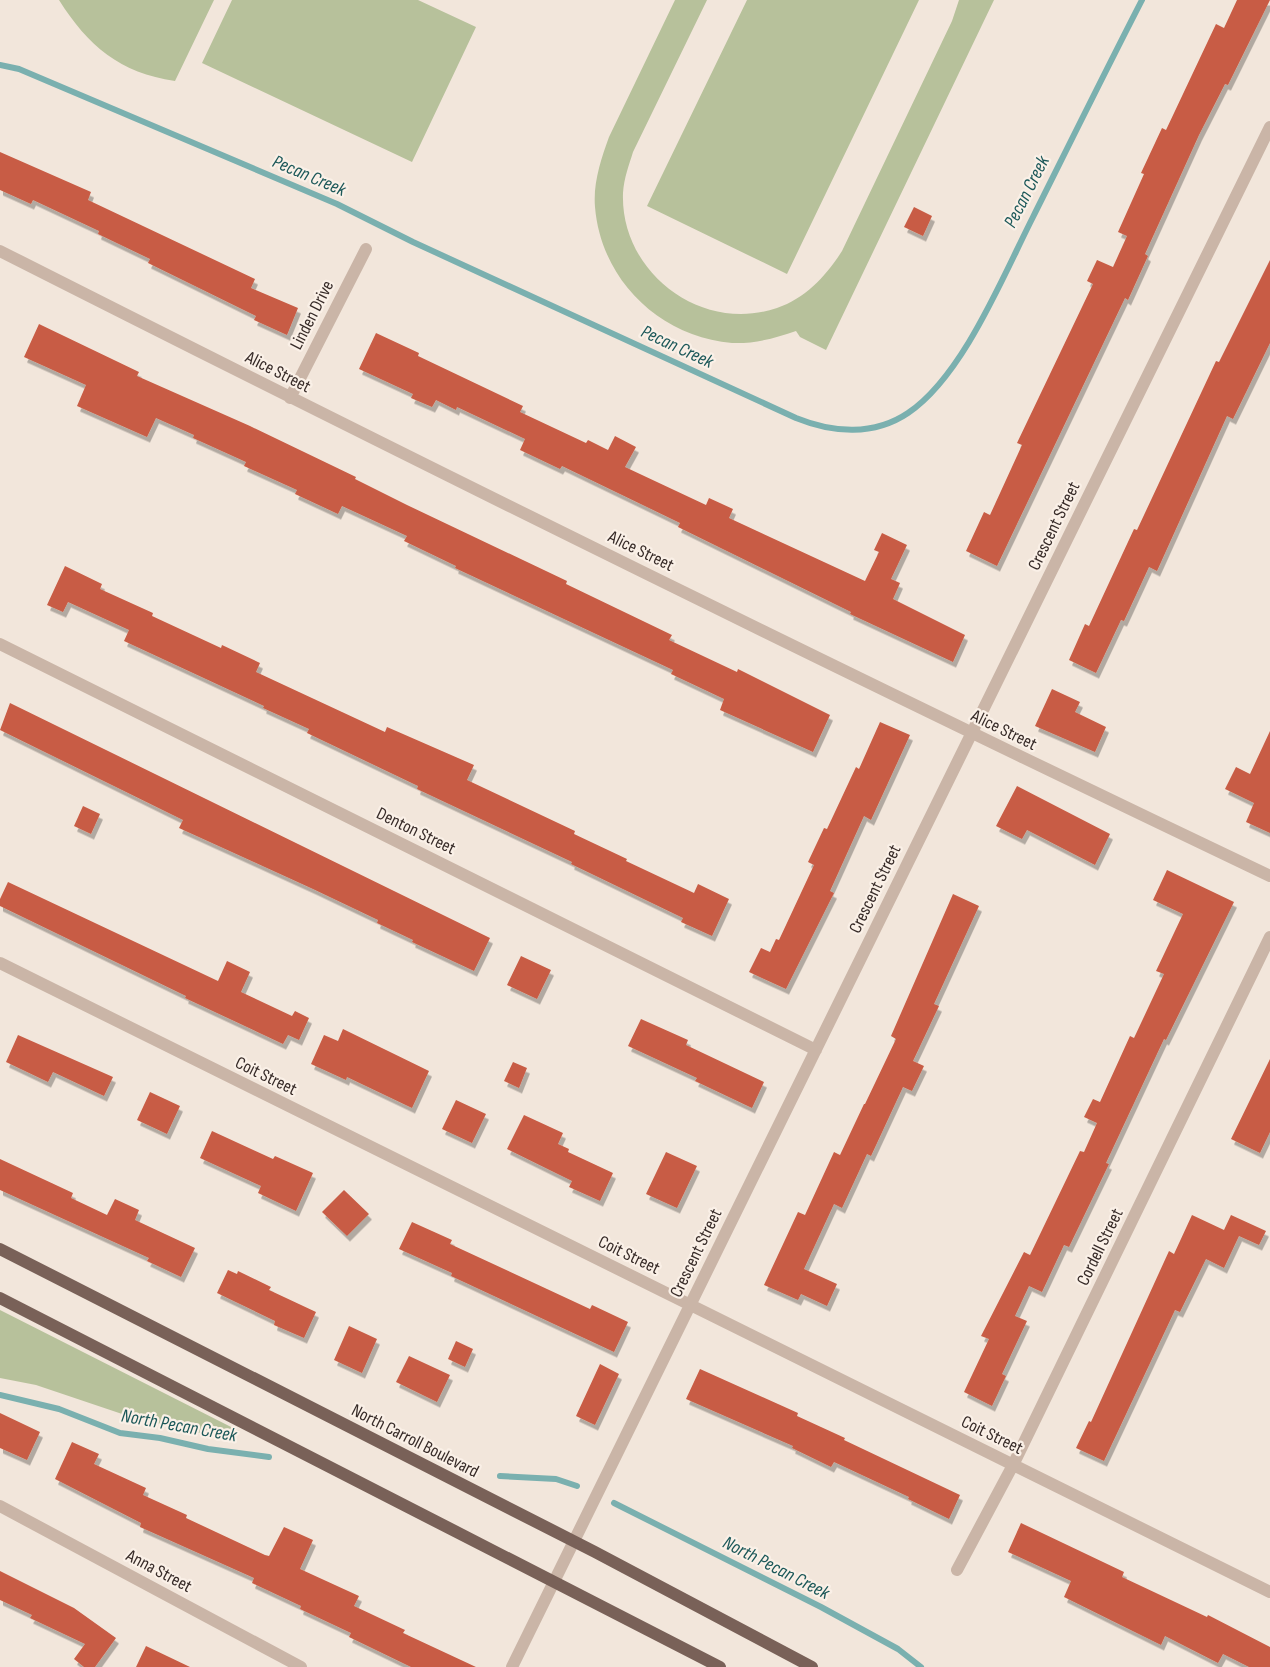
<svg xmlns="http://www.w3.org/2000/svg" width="1270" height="1667" viewBox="0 0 1270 1667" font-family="'Sofia Sans Condensed',sans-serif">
  <defs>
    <filter id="shadow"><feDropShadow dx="3" dy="5.5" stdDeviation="0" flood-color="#0004"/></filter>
  </defs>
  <rect width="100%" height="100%" fill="#f2e6db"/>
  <path fill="#b7c19b" d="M 59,0 L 214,0 L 175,81 C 120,73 88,46 59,0 Z
    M 232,0 L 418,0 L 476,27 L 412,162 L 202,63 Z
    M 675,0 L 707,0 L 633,152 C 629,165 624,178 623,193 C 620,272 701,334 777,308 C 806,298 826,276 842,251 L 952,21 L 959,0 L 994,0 L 826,350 L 800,337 L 796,331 C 776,338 754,344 732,343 C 660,337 601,280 595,207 C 593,183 601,159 609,137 Z
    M 747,0 L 919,0 L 787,274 L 647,206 Z
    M 0,1310 L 239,1431 L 236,1436 L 228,1439 L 217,1437 L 131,1417 L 36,1385 L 0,1378 Z"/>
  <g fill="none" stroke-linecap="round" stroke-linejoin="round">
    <path stroke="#7ab0af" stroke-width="6" d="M 0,65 L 19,69 L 337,204 L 413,242 L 796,418 C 833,433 874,436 908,413 C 963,376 1003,276 1033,217 C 1069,145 1105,72 1142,0
      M 0,1395 L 59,1409 L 120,1433 L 160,1438 L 208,1449 L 269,1457
      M 500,1476 L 556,1479 L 577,1486
      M 614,1503 L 821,1607 L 898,1649 L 921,1667"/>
  </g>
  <path fill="#c85c44" filter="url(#shadow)" d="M 1237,0 L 1270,0 L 1228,85 L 1225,84 L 1199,135 L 1145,254 L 1148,256 L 1128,300 L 1125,298 L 997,566 L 966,551 L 984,512 L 990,515 L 1022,445 L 1017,443 L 1093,284 L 1087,281 L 1097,260 L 1113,267 L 1127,236 L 1118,232 L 1144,174 L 1141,173 L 1162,128 L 1166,130 L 1216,24 L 1224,28 Z
    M 0,152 L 91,192 L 88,200 L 255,279 L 251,288 L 298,308 L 287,335 L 254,320 L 256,316 L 148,263 L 150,259 L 98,234 L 99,231 L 33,200 L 31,204 L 0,190 Z
    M 914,207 L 932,216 L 923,236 L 904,227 Z
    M 1270,260 L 1270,343 L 1233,419 L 1227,416 L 1157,571 L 1149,567 L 1124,621 L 1121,620 L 1096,673 L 1069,660 L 1085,624 L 1089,626 L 1134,529 L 1137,530 L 1216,361 L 1219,362 Z
    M 39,324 L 139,372 L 137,376 L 250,426 L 356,477 L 355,479 L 407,505 L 567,581 L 566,584 L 672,635 L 669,640 L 737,672 L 738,669 L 830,715 L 813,752 L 720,710 L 724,699 L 671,674 L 673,670 L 455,568 L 456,566 L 404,541 L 407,536 L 342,506 L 338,514 L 295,494 L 297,490 L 244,466 L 246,462 L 193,438 L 194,435 L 156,418 L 147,437 L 77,406 L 86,385 L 24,357 Z
    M 376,333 L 419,353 L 418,356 L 523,406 L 520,412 L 586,443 L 588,440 L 608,450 L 615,436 L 636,447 L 625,467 L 706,505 L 709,498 L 733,509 L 729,518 L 865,581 L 879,552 L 874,550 L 882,533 L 907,545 L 891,579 L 900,583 L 893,599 L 965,635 L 953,662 L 850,614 L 851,612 L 678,527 L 680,523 L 562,466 L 560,469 L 520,450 L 525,439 L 457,407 L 456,410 L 436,400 L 432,407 L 411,398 L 413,394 L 359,369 Z
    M 65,566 L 102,584 L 100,589 L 153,613 L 152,616 L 221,648 L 222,645 L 260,663 L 256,672 L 385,732 L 387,727 L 474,765 L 467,780 L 575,831 L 574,834 L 627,859 L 626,861 L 694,893 L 698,884 L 729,899 L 712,936 L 681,922 L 683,918 L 571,864 L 572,862 L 417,789 L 418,786 L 307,733 L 309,729 L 263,708 L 264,706 L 124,641 L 129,630 L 68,602 L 63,612 L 47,605 Z
    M 1052,689 L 1080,702 L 1075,712 L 1106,727 L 1095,752 L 1035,726 Z
    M 10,703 L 490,938 L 474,971 L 412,942 L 413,940 L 377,923 L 378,920 L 313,889 L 179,828 L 183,820 L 0,730 Z
    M 880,722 L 910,735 L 871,820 L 864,816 L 830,891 L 834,893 L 786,989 L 749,972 L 761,948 L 770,952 L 776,939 L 779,940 L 814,865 L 808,862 L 824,828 L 827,829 L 856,767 L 859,769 Z
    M 1270,731 L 1270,833 L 1246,822 L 1254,803 L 1225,789 L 1236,767 L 1250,774 Z
    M 1017,786 L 1110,834 L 1095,865 L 1027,830 L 1022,839 L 996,826 Z
    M 83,806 L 100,814 L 91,834 L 74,826 Z
    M 1167,870 L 1234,902 L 1166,1040 L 1164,1039 L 1106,1163 L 1109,1164 L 1069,1247 L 1064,1245 L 1042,1292 L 1029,1286 L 1015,1316 L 1027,1321 L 1002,1374 L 1006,1376 L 992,1406 L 964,1392 L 989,1339 L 981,1336 L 1024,1252 L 1030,1255 L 1080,1151 L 1084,1152 L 1097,1123 L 1084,1117 L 1093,1099 L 1100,1102 L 1130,1036 L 1134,1038 L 1164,974 L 1156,971 L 1183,914 L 1153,900 Z
    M 8,882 L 218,981 L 227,961 L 250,972 L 241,992 L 292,1016 L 295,1011 L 309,1018 L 299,1040 L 288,1035 L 283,1044 L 185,998 L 186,996 L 0,906 L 0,899 Z
    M 953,894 L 979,906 L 934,1004 L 939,1006 L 913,1061 L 924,1066 L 912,1091 L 903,1087 L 871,1156 L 867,1154 L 842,1208 L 834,1204 L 804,1269 L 837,1284 L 827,1306 L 801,1294 L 798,1300 L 764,1285 L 798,1212 L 805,1215 L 834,1152 L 840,1155 L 864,1104 L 865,1104 L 896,1039 L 891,1036 Z
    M 521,956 L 551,970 L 537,999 L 507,985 Z
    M 641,1019 L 688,1040 L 686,1045 L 764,1082 L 752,1108 L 695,1081 L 697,1078 L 628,1046 Z
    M 343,1029 L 429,1071 L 412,1108 L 347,1077 L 346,1080 L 311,1064 L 324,1035 L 338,1041 Z
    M 18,1035 L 113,1077 L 104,1096 L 53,1072 L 48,1082 L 6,1062 Z
    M 1270,1059 L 1270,1132 L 1260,1153 L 1231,1139 Z
    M 513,1062 L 527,1068 L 519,1088 L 504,1081 Z
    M 150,1092 L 180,1106 L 167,1134 L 137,1120 Z
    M 456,1100 L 486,1114 L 472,1143 L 442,1129 Z
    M 524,1115 L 563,1133 L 558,1144 L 569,1149 L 568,1152 L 613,1173 L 600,1201 L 569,1187 L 572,1181 L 507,1149 Z
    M 212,1131 L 273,1159 L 275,1156 L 313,1173 L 296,1211 L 258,1193 L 261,1186 L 200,1158 Z
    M 666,1152 L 697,1166 L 677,1208 L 646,1194 Z
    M 0,1159 L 73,1193 L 71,1198 L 107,1215 L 115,1199 L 139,1210 L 135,1220 L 195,1248 L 181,1277 L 147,1261 L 149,1258 L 0,1190 Z
    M 344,1190 L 369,1214 L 347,1236 L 322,1212 Z
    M 1192,1215 L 1224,1230 L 1231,1215 L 1266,1231 L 1259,1245 L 1239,1236 L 1224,1268 L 1206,1259 L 1180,1312 L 1175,1310 L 1104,1461 L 1076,1448 L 1089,1421 L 1091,1422 L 1169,1251 L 1174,1254 Z
    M 412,1222 L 452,1240 L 450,1244 L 590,1309 L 592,1305 L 628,1322 L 614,1352 L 451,1276 L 452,1273 L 399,1249 Z
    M 228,1270 L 237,1274 L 238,1271 L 271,1287 L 269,1290 L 316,1312 L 304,1338 L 274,1325 L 275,1321 L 217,1293 Z
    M 349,1326 L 377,1339 L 362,1373 L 334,1360 Z
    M 456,1341 L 473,1349 L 465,1367 L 448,1359 Z
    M 409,1356 L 450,1375 L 437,1402 L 396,1382 Z
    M 600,1364 L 619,1374 L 595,1425 L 576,1416 Z
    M 700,1369 L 798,1413 L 797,1416 L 845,1438 L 844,1440 L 960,1495 L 949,1519 L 908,1499 L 909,1497 L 834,1462 L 831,1467 L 792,1448 L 793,1446 L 686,1399 Z
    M 0,1413 L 40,1432 L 27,1460 L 0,1448 Z
    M 72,1442 L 99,1454 L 94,1464 L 146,1488 L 143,1495 L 187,1515 L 186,1518 L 265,1555 L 269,1556 L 284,1527 L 313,1540 L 300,1569 L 359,1596 L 354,1606 L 405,1630 L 403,1633 L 476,1667 L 411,1667 L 349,1637 L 351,1633 L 300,1609 L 301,1606 L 252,1583 L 254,1578 L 140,1527 L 141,1523 L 55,1479 Z
    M 1021,1523 L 1124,1572 L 1122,1577 L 1207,1617 L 1208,1615 L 1270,1647 L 1270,1667 L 1249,1667 L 1223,1654 L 1218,1663 L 1165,1636 L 1161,1645 L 1064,1597 L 1071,1581 L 1008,1552 Z
    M 0,1571 L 74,1608 L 116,1638 L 95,1667 L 84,1667 L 74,1659 L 85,1644 L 30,1618 L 32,1615 L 0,1600 Z
    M 146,1646 L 190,1667 L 136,1667 Z"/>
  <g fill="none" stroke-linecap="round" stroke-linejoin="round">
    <path stroke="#cab5a7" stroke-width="12" d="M 0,251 C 421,464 844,673 1270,876
      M 290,398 L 366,249
      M 0,644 L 816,1050
      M 0,963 L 1270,1592
      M 0,1506 L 301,1667
      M 957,1570 L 1013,1465 L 1270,937
      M 512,1667 L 1270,127"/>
    <path stroke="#796158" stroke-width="12" d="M 0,1249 L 595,1552 L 812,1667
      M 0,1298 L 720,1667"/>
  </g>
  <g text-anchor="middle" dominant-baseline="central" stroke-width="4.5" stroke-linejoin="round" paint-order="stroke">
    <g font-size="18" fill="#372b28" stroke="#faf0e7">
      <text transform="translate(312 315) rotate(-63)">Linden Drive</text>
      <text transform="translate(278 372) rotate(27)">Alice Street</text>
      <text transform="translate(1054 526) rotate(-64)">Crescent Street</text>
      <text transform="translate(641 551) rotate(26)">Alice Street</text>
      <text transform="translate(1004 730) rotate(26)">Alice Street</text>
      <text transform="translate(416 831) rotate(26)">Denton Street</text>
      <text transform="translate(875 889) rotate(-64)">Crescent Street</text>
      <text transform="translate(266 1076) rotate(26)">Coit Street</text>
      <text transform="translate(1100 1247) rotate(-64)">Cordell Street</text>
      <text transform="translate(696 1253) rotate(-64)">Crescent Street</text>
      <text transform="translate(629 1255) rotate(26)">Coit Street</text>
      <text transform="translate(992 1435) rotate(26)">Coit Street</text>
      <text transform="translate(415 1441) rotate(27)">North Carroll Boulevard</text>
      <text transform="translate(159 1571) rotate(28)">Anna Street</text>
    </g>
    <g font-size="19" font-style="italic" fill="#1c5859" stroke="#faf0e7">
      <text transform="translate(309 176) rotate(23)">Pecan Creek</text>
      <text transform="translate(1027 192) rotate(-63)">Pecan Creek</text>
      <text transform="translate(677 347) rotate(25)">Pecan Creek</text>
      <text transform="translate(179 1426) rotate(10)">North Pecan Creek</text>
      <text transform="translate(776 1568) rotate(27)">North Pecan Creek</text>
    </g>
  </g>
</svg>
